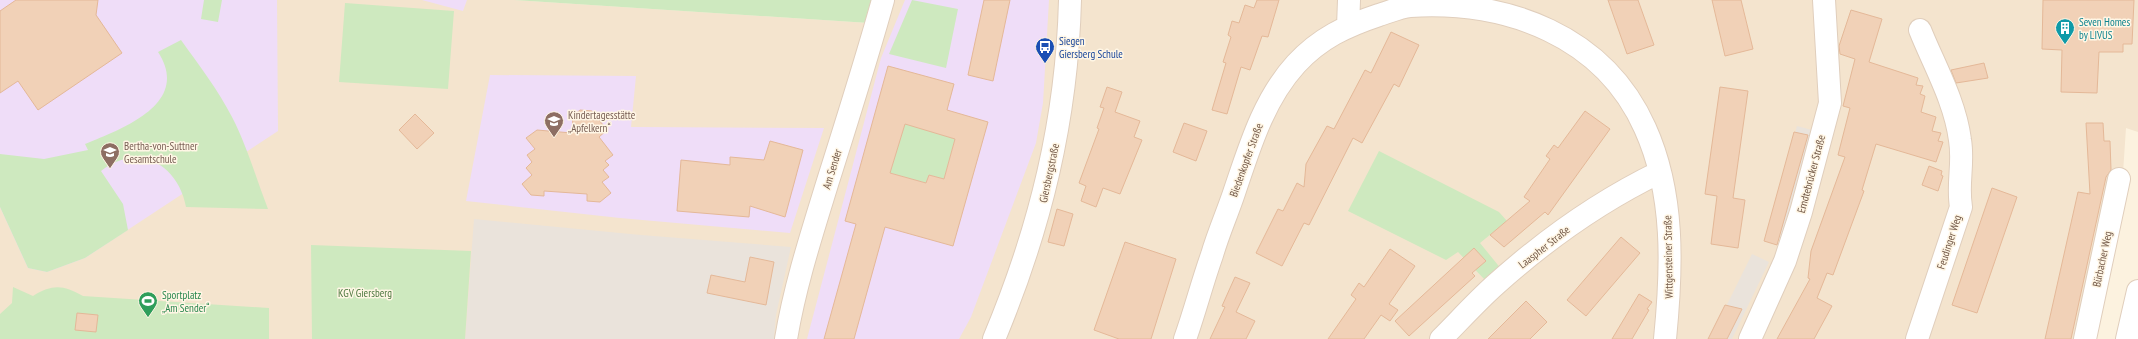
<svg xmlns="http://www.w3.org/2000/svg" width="2138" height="339" viewBox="0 0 2138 339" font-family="'PT Sans Narrow',sans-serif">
  <rect width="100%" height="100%" fill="#fcf2df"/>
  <path fill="#f4e4ce" d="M 0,0 L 514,0 L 869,23 L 872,0 L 2138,0 L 2138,132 L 2126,128 L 2123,173 L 2081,339 L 0,339 Z"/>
  <path fill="#eae3db" d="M 1797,126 L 1812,130 L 1782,239 L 1767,235 Z
    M 474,219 L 641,235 L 791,247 L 776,315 L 774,339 L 465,339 Z
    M 1752,254 L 1769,262 L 1732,339 L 1710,339 Z"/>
  <path fill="#efddf8" d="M 0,0 L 277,0 L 278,131 L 85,258 L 47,272 L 28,268 L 0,207 Z
    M 422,0 L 467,0 L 463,11 Z
    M 905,0 L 1049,0 L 1043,103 L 1036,143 L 971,317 L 959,339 L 807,339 L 881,58 Z
    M 490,75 L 636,76 L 631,127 L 824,128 L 790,233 L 620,218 L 466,201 Z"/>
  <path fill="#cee9bf" d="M 204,0 L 222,0 L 218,22 L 201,19 Z
    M 514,0 L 872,0 L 869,23 Z
    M 912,0 L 958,9 L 946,68 L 889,54 Z
    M 345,3 L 454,11 L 448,89 L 339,82 Z
    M 181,40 C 199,65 218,90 232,117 C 247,146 256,178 268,209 L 186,207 C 178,164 138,142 101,171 L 123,204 L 128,230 L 85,258 L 47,272 L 28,268 L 0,207 L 0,154 L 44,159 L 88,150 L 85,144 C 121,129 192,104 158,52 Z
    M 905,123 L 955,139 L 944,179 L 929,175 L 926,183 L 890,173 Z
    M 1379,151 L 1499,212 L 1507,221 L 1480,243 L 1502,270 L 1487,282 L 1458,252 L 1446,260 L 1348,211 Z
    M 311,245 L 471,251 L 465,339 L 312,339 Z
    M 13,287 L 33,296 C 53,284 63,285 83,296 L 269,308 L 269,339 L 0,339 L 0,314 L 12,303 Z"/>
  <path fill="#f1d1b7" stroke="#e4b898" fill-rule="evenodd" d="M 16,0 L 98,0 L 96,15 L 122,53 L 38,110 L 18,81 L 0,93 L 0,11 Z
    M 984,0 L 1010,0 L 993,81 L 968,75 Z
    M 1257,0 L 1279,0 L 1268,37 L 1262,36 L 1250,70 L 1241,67 L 1227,114 L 1212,110 L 1226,63 L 1223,62 L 1231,37 L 1228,35 L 1232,21 L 1239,23 L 1245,5 L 1254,8 Z
    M 1608,0 L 1638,0 L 1654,45 L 1627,54 Z
    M 1712,0 L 1741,0 L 1753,49 L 1725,56 Z
    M 2043,0 L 2134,0 L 2132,44 L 2123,44 L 2123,52 L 2099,52 L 2097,93 L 2061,92 L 2062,50 L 2042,49 Z
    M 1851,10 L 1882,19 L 1869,62 L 1918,78 L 1916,85 L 1923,86 L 1920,94 L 1925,96 L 1921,112 L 1936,117 L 1932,131 L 1941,133 L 1938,141 L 1943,142 L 1936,162 L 1876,144 L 1862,190 L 1864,191 L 1833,275 L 1827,273 L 1817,298 L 1832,306 L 1814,339 L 1777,339 L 1810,279 L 1808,278 L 1811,251 L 1845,157 L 1838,155 L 1850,108 L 1843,106 L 1855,59 L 1840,54 L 1839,46 Z
    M 1391,32 L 1419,45 L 1399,87 L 1394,84 L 1362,143 L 1353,138 L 1309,225 L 1304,223 L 1282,266 L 1256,253 L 1278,209 L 1283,211 L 1297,183 L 1304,187 L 1306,164 L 1327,126 L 1334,129 L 1365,70 L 1371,73 Z
    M 1984,63 L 1988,78 L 1956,83 L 1951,70 Z
    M 888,66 L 954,84 L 947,110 L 988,122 L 953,246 L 885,227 L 854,339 L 824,339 L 856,224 L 845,221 ZM 905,124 L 955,139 L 944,179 L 929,175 L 926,183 L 890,173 Z
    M 1107,87 L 1122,92 L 1115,112 L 1140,121 L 1134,137 L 1142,140 L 1120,194 L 1103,188 L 1096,207 L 1081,201 L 1086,186 L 1079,183 L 1099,129 L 1097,128 L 1104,108 L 1100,107 Z
    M 1720,87 L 1748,91 L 1733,198 L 1745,200 L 1738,248 L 1711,244 L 1717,196 L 1705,194 Z
    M 580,110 L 592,111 L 607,130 L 599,137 L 613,155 L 605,161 L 609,165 L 603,170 L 609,177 L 602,182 L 611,193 L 600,202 L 587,201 L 587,194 L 544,191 L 544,196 L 531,195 L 522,184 L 532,175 L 526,168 L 532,162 L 527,155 L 535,149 L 526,138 L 537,130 L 572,133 L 573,116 Z
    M 1585,111 L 1610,129 L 1548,215 L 1545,212 L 1504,247 L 1490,235 L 1530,201 L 1524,197 L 1550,159 L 1546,156 L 1554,145 L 1558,148 Z
    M 415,114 L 434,133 L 417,149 L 399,130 Z
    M 1184,123 L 1207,131 L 1196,161 L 1173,152 Z
    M 2086,123 L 2103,123 L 2104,141 L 2110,141 L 2111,170 L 2106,177 L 2071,339 L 2045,339 L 2078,192 L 2090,194 Z
    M 1794,132 L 1808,135 L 1777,245 L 1764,241 Z
    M 770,141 L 803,150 L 785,217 L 750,206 L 749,217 L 677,211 L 681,160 L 730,165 L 730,157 L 764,160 Z
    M 1929,166 L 1942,171 L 1941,175 L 1943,176 L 1938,191 L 1922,185 Z
    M 1992,188 L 2017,197 L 1977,313 L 1952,305 Z
    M 1057,209 L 1073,214 L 1064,246 L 1048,242 Z
    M 1621,237 L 1640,253 L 1586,316 L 1567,300 Z
    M 1125,242 L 1176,259 L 1151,339 L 1119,339 L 1094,330 Z
    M 1474,248 L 1486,261 L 1472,273 L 1475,276 L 1409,336 L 1395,321 Z
    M 1390,249 L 1415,266 L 1389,304 L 1398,310 L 1390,321 L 1381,315 L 1364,339 L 1328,339 L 1356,299 L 1351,295 L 1359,283 L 1364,287 Z
    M 750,257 L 774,262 L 766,305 L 707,293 L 711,275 L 745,282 Z
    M 1235,277 L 1250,283 L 1236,312 L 1255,321 L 1246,339 L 1210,339 L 1225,307 L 1222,306 Z
    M 1639,294 L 1652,302 L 1647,309 L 1649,310 L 1632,339 L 1612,339 Z
    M 1526,301 L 1547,322 L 1530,339 L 1488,339 Z
    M 1725,305 L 1742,309 L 1727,339 L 1708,339 Z
    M 77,313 L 98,315 L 96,332 L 75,330 Z"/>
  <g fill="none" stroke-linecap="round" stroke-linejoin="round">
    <defs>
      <path id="minor" d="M 1348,27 L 1349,0
        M 786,339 C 795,285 812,233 828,181 C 847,121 866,61 883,0
        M 994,339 C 1040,229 1067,120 1070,0
        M 1185,339 C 1195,311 1202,283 1212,255 C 1218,234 1227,214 1234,193 C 1249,149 1263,100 1296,64 C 1320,38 1346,26 1379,15 C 1389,12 1400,7 1410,6 C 1508,0 1604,36 1645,128 C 1675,194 1672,269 1665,339
        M 1441,339 C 1459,321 1476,302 1495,285 C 1544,241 1600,201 1660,172
        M 1750,339 L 1785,261 L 1801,212 L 1830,103 L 1824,0
        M 1917,339 L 1961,207 C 1957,183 1964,164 1960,140 C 1955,101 1934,65 1920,30
        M 2085,339 L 2119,179
        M 2127,339 L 2138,291"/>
    </defs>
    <use href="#minor" stroke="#e0cebc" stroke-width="24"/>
    <use href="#minor" stroke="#fff" stroke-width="22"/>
  </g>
  <defs>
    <symbol id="building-pin" viewBox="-11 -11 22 30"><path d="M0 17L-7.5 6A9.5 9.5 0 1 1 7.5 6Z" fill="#0f9aa8" stroke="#fff6e5"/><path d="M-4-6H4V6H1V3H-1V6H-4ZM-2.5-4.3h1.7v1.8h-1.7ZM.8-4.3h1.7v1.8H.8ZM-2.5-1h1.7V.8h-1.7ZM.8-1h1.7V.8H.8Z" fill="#fff"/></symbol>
    <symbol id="bus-pin" viewBox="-11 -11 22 30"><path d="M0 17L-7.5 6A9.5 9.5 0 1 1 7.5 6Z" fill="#1a4fb4" stroke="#fff6e5"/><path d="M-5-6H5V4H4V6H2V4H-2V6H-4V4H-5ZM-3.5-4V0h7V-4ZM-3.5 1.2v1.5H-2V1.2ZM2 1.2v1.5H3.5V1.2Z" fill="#fff"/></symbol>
    <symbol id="school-pin" viewBox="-11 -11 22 30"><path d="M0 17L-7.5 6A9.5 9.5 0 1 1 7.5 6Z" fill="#8d6e63" stroke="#fff6e5"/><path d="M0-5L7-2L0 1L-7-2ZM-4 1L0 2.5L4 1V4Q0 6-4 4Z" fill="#fff"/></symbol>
    <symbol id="stadium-pin" viewBox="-11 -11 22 30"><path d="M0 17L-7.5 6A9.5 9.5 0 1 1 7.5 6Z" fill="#2e9e5b" stroke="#fff6e5"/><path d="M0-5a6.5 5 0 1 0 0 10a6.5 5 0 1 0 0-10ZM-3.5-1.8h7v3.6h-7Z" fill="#fff"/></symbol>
  </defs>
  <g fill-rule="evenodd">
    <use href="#building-pin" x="2054" y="17" width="22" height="30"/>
    <use href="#bus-pin" x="1034" y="36" width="22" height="30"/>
    <use href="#school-pin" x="543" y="110" width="22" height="30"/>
    <use href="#school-pin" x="99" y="141" width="22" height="30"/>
    <use href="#stadium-pin" x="137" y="290" width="22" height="30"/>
  </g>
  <g text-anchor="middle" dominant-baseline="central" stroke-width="3" stroke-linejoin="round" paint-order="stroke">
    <g font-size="11" fill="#0d838f" stroke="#fff6e5" text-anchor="start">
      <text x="2079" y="22">Seven Homes<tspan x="2079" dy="13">by LIVUS</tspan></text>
    </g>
    <g font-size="11" fill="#164399" stroke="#fff6e5" text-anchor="start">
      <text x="1059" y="41">Siegen<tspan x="1059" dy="13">Giersberg Schule</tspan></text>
    </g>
    <g font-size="11" fill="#785e54" stroke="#fff6e5" text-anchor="start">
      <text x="568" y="115">Kindertagesstätte<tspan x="568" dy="13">„Apfelkern“</tspan></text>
      <text x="124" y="146">Bertha-von-Suttner<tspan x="124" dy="13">Gesamtschule</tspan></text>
    </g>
    <g font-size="11" fill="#725847" stroke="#fff6e5">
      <text transform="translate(1246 160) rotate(-70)">Biedenkopfer Straße</text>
      <text transform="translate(832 169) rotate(-73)">Am Sender</text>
      <text transform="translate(1049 173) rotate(-78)">Giersbergstraße</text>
      <text transform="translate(1811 174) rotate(-75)">Erndtebrücker Straße</text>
      <text transform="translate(1949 242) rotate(-72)">Feudinger Weg</text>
      <text transform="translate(1544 247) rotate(-38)">Laaspher Straße</text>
      <text transform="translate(1668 257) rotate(-91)">Wittgensteiner Straße</text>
      <text transform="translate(2102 259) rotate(-78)">Bürbacher Weg</text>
    </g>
    <g font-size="11" fill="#4e7840" stroke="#fff6e5">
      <text x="365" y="293">KGV Giersberg</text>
    </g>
    <g font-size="11" fill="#27864d" stroke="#fff6e5" text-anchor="start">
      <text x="162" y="295">Sportplatz<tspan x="162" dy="13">„Am Sender“</tspan></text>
    </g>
  </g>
</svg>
